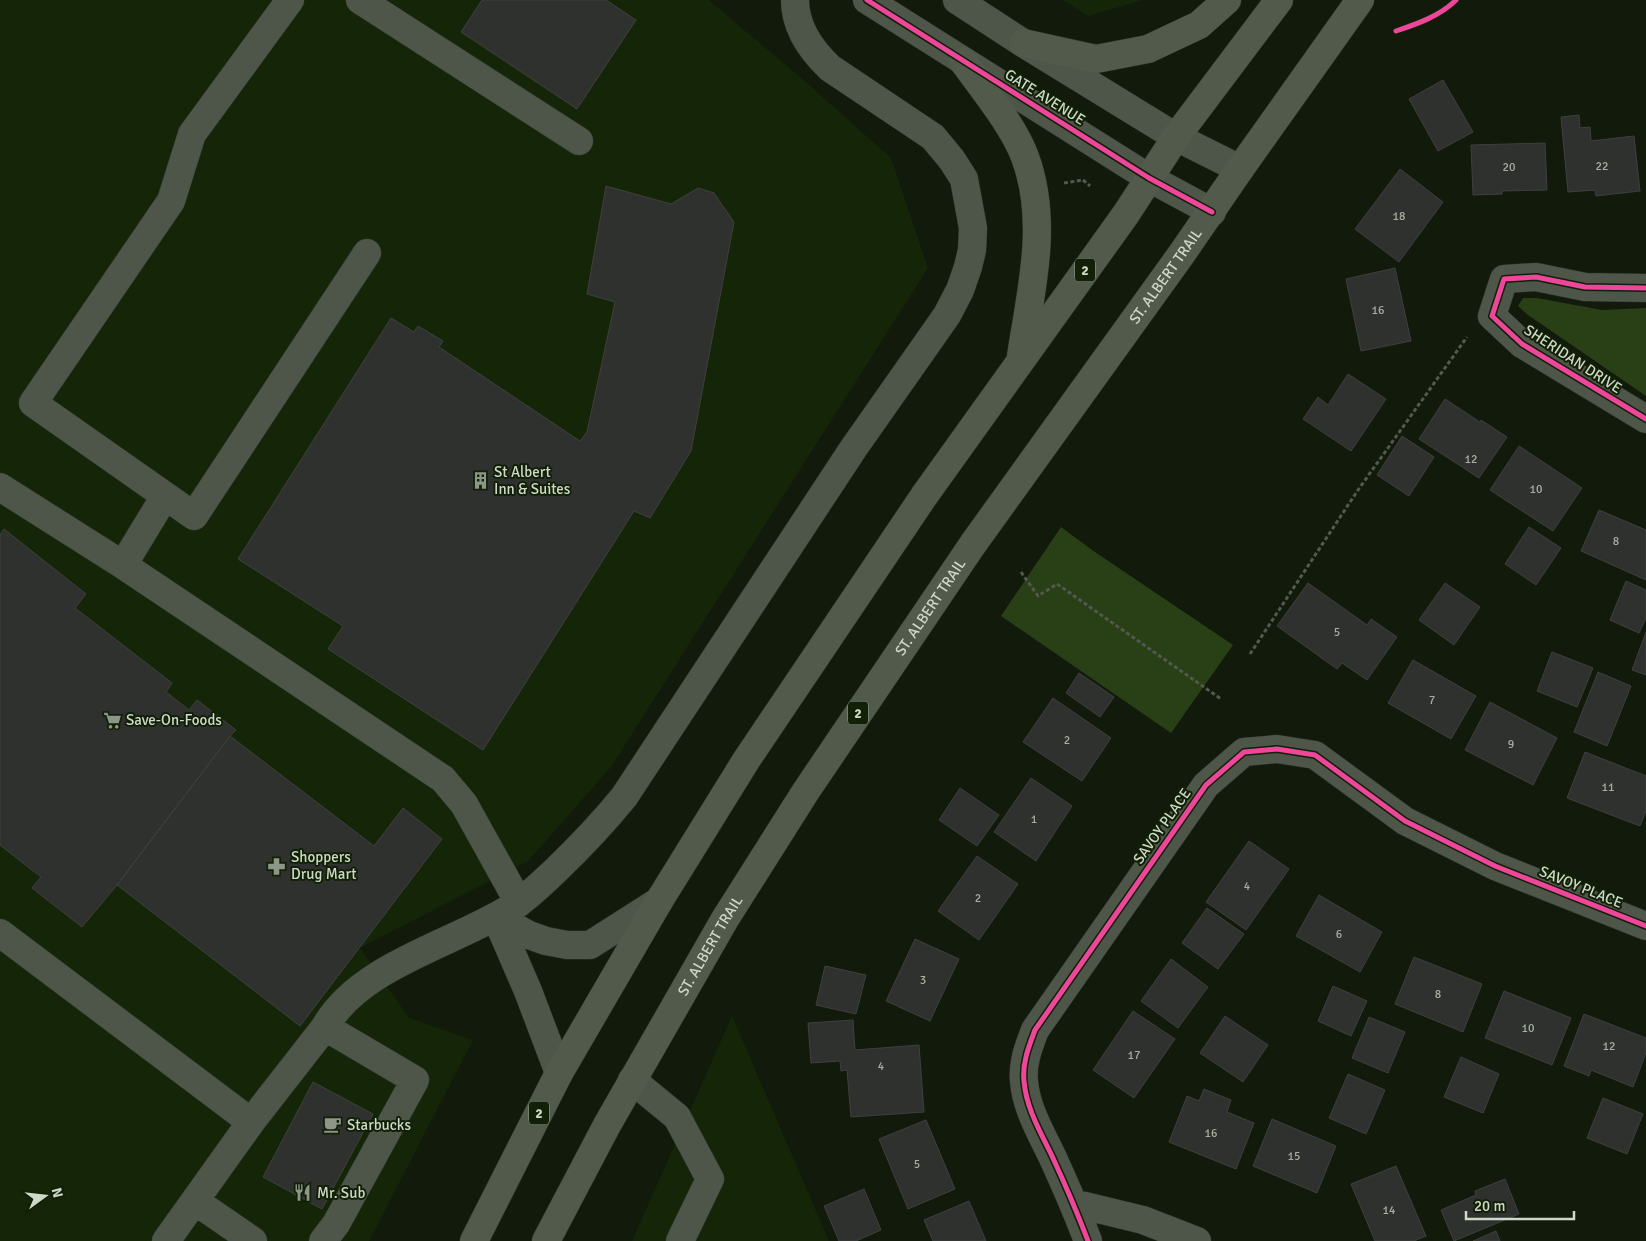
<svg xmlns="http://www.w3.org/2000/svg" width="1646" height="1241" viewBox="0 0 1646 1241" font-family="Signika,sans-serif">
  <rect width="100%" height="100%" fill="#121a0c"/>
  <path fill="#152608" d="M 0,0 L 709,0 L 808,84 L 891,158 L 928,268 L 611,767 L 528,861 L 360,948 L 409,1018 L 473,1040 L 369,1241 L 0,1241 Z
    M 1063,0 L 1143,0 L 1088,16 Z
    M 732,1016 L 829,1241 L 632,1241 Z"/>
  <path fill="#293f16" d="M 1523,298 L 1537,298 L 1602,310 L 1646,308 L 1646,396 L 1528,315 L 1518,306 Z
    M 1061,527 L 1092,550 L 1233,645 L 1171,733 L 1001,616 Z"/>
  <path fill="#2f312f" stroke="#3f403e" d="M 482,0 L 606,0 L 636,20 L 577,109 L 461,32 Z
    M 1443,80 L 1473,132 L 1438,151 L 1409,99 Z
    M 1579,115 L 1580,128 L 1590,127 L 1591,141 L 1634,136 L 1640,191 L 1596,196 L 1595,190 L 1568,192 L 1561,117 Z
    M 1545,143 L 1547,190 L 1502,191 L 1502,194 L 1473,195 L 1471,145 Z
    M 1400,169 L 1443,202 L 1399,262 L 1355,229 Z
    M 606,186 L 671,204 L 698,188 L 714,193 L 734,222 L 691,451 L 650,518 L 634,511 L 483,750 L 328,649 L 343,626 L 238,559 L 391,318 L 414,332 L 418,326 L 443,341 L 439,347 L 580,441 L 587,432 L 615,302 L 587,294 Z
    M 1395,268 L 1411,341 L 1361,351 L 1346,279 Z
    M 1348,374 L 1386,399 L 1351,451 L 1303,419 L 1318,397 L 1328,405 Z
    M 1445,399 L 1480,422 L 1481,420 L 1507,437 L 1479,478 L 1419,439 Z
    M 1402,436 L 1434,457 L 1409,496 L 1377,475 Z
    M 1519,446 L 1582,488 L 1553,531 L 1490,490 Z
    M 1599,510 L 1646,530 L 1646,580 L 1581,551 Z
    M 1529,527 L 1561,548 L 1536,585 L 1505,564 Z
    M 4,529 L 86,594 L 75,608 L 172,683 L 166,692 L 189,710 L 197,700 L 236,730 L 230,736 L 117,885 L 82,927 L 32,888 L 41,877 L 0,845 L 0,535 Z
    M 1626,581 L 1646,590 L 1646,618 L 1639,633 L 1610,620 Z
    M 1308,583 L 1367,625 L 1371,619 L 1397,637 L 1367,680 L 1342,663 L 1337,669 L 1277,626 Z
    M 1445,583 L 1480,607 L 1454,645 L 1419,620 Z
    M 1646,632 L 1646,675 L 1632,670 Z
    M 1552,652 L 1593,668 L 1577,707 L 1537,691 Z
    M 1413,660 L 1476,696 L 1451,739 L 1388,703 Z
    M 1598,672 L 1631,686 L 1607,746 L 1574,732 Z
    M 1079,673 L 1114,697 L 1100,717 L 1066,693 Z
    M 1053,698 L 1111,738 L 1082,781 L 1023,742 Z
    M 1490,702 L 1557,738 L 1533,785 L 1465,750 Z
    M 230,736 L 374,846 L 403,808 L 442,839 L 300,1026 L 117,885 Z
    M 1585,752 L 1646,776 L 1646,811 L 1640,826 L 1567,798 Z
    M 1031,778 L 1072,806 L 1036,861 L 994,832 Z
    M 960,788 L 999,815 L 977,846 L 939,820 Z
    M 1249,841 L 1289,869 L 1246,930 L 1206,902 Z
    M 977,856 L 1018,884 L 979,940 L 938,911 Z
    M 1319,895 L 1382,932 L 1360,972 L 1296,936 Z
    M 1207,908 L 1244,934 L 1218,969 L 1182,943 Z
    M 915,939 L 959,959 L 930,1021 L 886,1001 Z
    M 1414,957 L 1482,984 L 1463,1032 L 1395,1004 Z
    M 1171,959 L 1208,987 L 1178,1028 L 1141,1001 Z
    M 825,966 L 866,975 L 856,1014 L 816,1005 Z
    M 1333,986 L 1367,1001 L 1351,1036 L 1318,1021 Z
    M 1504,991 L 1571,1018 L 1552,1065 L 1485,1038 Z
    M 1133,1011 L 1175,1039 L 1134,1098 L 1093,1070 Z
    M 1584,1014 L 1646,1038 L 1646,1053 L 1633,1087 L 1591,1070 L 1589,1076 L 1564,1066 Z
    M 1225,1016 L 1268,1045 L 1243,1082 L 1200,1053 Z
    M 1369,1017 L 1405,1032 L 1388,1073 L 1352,1058 Z
    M 853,1020 L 855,1050 L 919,1045 L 924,1112 L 851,1117 L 847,1070 L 841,1071 L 840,1061 L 811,1063 L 808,1023 Z
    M 1461,1057 L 1499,1074 L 1483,1113 L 1444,1097 Z
    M 1348,1074 L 1385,1090 L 1366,1134 L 1329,1118 Z
    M 313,1082 L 373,1114 L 322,1209 L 263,1177 Z
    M 1204,1089 L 1231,1100 L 1227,1112 L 1254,1123 L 1236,1169 L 1169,1142 L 1187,1096 L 1199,1101 Z
    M 1603,1098 L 1643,1114 L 1627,1154 L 1587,1138 Z
    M 1272,1119 L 1336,1146 L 1317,1193 L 1253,1166 Z
    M 926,1120 L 955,1189 L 908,1209 L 879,1139 Z
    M 1396,1166 L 1426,1236 L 1414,1241 L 1375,1241 L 1351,1184 Z
    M 1505,1179 L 1519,1214 L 1454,1241 L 1441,1210 L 1476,1195 L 1475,1191 Z
    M 864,1189 L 881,1230 L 856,1241 L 839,1241 L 824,1206 Z
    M 969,1201 L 986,1241 L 933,1241 L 924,1220 Z
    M 1496,1231 L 1500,1241 L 1473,1241 Z"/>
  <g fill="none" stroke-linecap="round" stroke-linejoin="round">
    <defs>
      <path id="minor" d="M 290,0 L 192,134 L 171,201 L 33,403 L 194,516 L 367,253
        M 360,0 L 579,141
        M 867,0 L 1149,178 L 1212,212
        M 957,0 L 1023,43 L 1176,137 L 1240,169
        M 1646,288 L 1585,287 L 1536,277 L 1504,279 L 1492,316 L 1522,344 L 1646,419
        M 0,487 L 123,565 L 443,779 L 464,804 L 519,903
        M 123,565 L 165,496
        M 496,917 L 529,935 L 546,941 L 567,945 L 590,945 L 659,901
        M 496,917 L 528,991 L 559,1073
        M 0,933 L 251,1122
        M 632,1080 L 677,1117 L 710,1179 L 680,1241
        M 195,1201 L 253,1241
        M 1073,1203 L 1143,1220 L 1197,1241
        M 166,1241 L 251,1122 L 325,1027 C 360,964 458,943 517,904 C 530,895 542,883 554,872 C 579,848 602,824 624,797 L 853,449 L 947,315 L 960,290 L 968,267 L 972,250 L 973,228 L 964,179 L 952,160 L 933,137 L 830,68 C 811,50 795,28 795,0
        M 323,1241 L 336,1224 L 415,1080 L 325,1027
        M 1088,1241 C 1077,1212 1065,1184 1052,1156 C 1041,1133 1026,1108 1024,1081 C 1022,1063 1029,1046 1035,1030 L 1206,785 L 1244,752 L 1277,749 L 1315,755 L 1405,821 L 1495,866 L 1646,926"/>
      <g id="major">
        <path d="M 1023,43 L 1096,59 L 1148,49 L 1199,25 L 1227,0"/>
        <path d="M 963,61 C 983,89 1013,125 1025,157 C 1049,222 1031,290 1021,356"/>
        <path d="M 474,1241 L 559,1073 L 659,901 L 747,759 L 924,496 L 1126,214 L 1176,137 L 1279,0"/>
        <path id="s1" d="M 546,1241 L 607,1125 L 725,919 L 806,791 L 973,544 L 1183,252 L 1240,169 L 1360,0"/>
      </g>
    </defs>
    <use href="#minor" stroke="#2d332a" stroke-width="29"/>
    <use href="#major" stroke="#2d332a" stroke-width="29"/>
    <path stroke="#53594e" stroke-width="3" stroke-dasharray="4 2.5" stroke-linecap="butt" d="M 1083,180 L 1090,186
      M 1064,183 L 1083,180
      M 1021,572 L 1038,596 L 1057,584 L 1221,699
      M 1250,654 L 1358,490 L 1467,337"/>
    <use href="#minor" stroke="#4e5549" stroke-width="28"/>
    <use href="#major" stroke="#515a4b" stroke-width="28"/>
    <defs>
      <path id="cycleway" d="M 867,0 L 1149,178 L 1212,212
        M 1396,31 C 1417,24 1440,16 1456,0
        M 1646,288 L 1585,287 L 1536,277 L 1504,279 L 1492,316 L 1522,344 L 1646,419
        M 1088,1241 C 1077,1212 1065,1184 1052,1156 C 1041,1133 1026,1108 1024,1081 C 1022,1063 1029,1046 1035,1030 L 1206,785 L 1244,752 L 1277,749 L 1315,755 L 1405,821 L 1495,866 L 1646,926"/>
    </defs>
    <use href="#cycleway" stroke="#112006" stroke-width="8"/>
    <use href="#cycleway" stroke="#ed469a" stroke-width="5"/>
  </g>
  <defs>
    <symbol id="building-bare" viewBox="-9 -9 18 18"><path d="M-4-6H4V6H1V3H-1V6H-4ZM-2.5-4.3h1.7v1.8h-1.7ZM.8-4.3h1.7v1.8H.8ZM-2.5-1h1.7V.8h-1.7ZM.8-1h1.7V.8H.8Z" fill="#8d9687" stroke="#112006" stroke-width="2.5" paint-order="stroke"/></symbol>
    <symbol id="supermarket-bare" viewBox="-9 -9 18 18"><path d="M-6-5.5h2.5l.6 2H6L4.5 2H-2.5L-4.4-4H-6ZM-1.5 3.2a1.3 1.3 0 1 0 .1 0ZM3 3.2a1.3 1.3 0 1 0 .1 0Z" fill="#8d9687" stroke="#112006" stroke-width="2.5" paint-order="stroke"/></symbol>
    <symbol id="pharmacy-bare" viewBox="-9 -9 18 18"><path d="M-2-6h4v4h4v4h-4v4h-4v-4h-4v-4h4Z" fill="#8d9687" stroke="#112006" stroke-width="2.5" paint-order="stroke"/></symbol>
    <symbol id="cafe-bare" viewBox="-9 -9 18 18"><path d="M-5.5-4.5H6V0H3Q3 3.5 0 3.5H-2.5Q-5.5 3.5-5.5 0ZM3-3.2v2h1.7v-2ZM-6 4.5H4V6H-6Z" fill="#8d9687" stroke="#112006" stroke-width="2.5" paint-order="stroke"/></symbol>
    <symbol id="restaurant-bare" viewBox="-9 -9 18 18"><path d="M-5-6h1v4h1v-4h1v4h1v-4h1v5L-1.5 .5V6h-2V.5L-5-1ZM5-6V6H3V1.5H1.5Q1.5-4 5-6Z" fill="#8d9687" stroke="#112006" stroke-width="2.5" paint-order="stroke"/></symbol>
  </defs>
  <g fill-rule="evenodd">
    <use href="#building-bare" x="468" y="468" width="25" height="25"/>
    <use href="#supermarket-bare" x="100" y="708" width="25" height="25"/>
    <use href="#pharmacy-bare" x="264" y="854" width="25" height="25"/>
    <use href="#cafe-bare" x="320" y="1112" width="25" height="25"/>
    <use href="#restaurant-bare" x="290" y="1180" width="25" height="25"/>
  </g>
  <g text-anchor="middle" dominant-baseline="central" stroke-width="4" stroke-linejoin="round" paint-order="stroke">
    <g font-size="12" fill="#a7afa2">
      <text x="1602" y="166">22</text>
      <text x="1509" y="167">20</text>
      <text x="1399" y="216">18</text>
      <text x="1378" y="310">16</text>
      <text x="1471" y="459">12</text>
      <text x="1536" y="489">10</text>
      <text x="1616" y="541">8</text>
      <text x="1337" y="632">5</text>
      <text x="1432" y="700">7</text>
      <text x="1067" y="740">2</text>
      <text x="1511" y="744">9</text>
      <text x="1608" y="787">11</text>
      <text x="1034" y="819">1</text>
      <text x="1247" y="886">4</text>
      <text x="978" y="898">2</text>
      <text x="1339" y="934">6</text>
      <text x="923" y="980">3</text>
      <text x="1438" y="994">8</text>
      <text x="1528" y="1028">10</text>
      <text x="1609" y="1046">12</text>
      <text x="1134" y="1055">17</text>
      <text x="881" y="1066">4</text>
      <text x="1211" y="1133">16</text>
      <text x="1294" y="1156">15</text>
      <text x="917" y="1164">5</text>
      <text x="1389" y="1210">14</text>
    </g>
    <g fill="#112006" stroke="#96a28e" stroke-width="1">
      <rect x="1075" y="258.5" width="20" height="23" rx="4"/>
      <rect x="848" y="701.5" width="20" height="23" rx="4"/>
      <rect x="529" y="1101.5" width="20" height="23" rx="4"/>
    </g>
    <g font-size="14" font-weight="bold" fill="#cfd9c9">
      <text x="1085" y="270">2</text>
      <text x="858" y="713">2</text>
      <text x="539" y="1113">2</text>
    </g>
    <g font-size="15" fill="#cfd9c9" stroke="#112006">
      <text transform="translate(1045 97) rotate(32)">GATE AVENUE</text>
      <text stroke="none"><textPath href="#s1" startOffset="1148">ST. ALBERT TRAIL</textPath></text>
      <text transform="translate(1573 359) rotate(33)">SHERIDAN DRIVE</text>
      <text stroke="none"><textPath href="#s1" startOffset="742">ST. ALBERT TRAIL</textPath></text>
      <text transform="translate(1162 826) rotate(-55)">SAVOY PLACE</text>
      <text transform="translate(1581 887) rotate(22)">SAVOY PLACE</text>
      <text stroke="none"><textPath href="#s1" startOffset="338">ST. ALBERT TRAIL</textPath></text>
    </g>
    <g font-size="15" fill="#cfd9c9" stroke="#112006" text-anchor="start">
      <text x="494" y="472">St Albert<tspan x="494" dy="17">Inn &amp; Suites</tspan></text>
      <text x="126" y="720">Save-On-Foods</text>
      <text x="291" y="857">Shoppers<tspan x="291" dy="17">Drug Mart</tspan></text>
      <text x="347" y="1125">Starbucks</text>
      <text x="317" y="1193">Mr. Sub</text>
    </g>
  </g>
  <g transform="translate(45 1196) rotate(75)" stroke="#112006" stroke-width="4" paint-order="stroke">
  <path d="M0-4L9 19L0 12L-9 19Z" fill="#cfd9c9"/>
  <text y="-8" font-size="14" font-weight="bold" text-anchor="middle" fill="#cfd9c9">N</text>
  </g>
  <path d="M1466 1211v8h108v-8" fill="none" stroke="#cfd9c9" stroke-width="2.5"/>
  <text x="1474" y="1211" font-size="15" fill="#cfd9c9" stroke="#112006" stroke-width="4" paint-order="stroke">20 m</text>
</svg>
